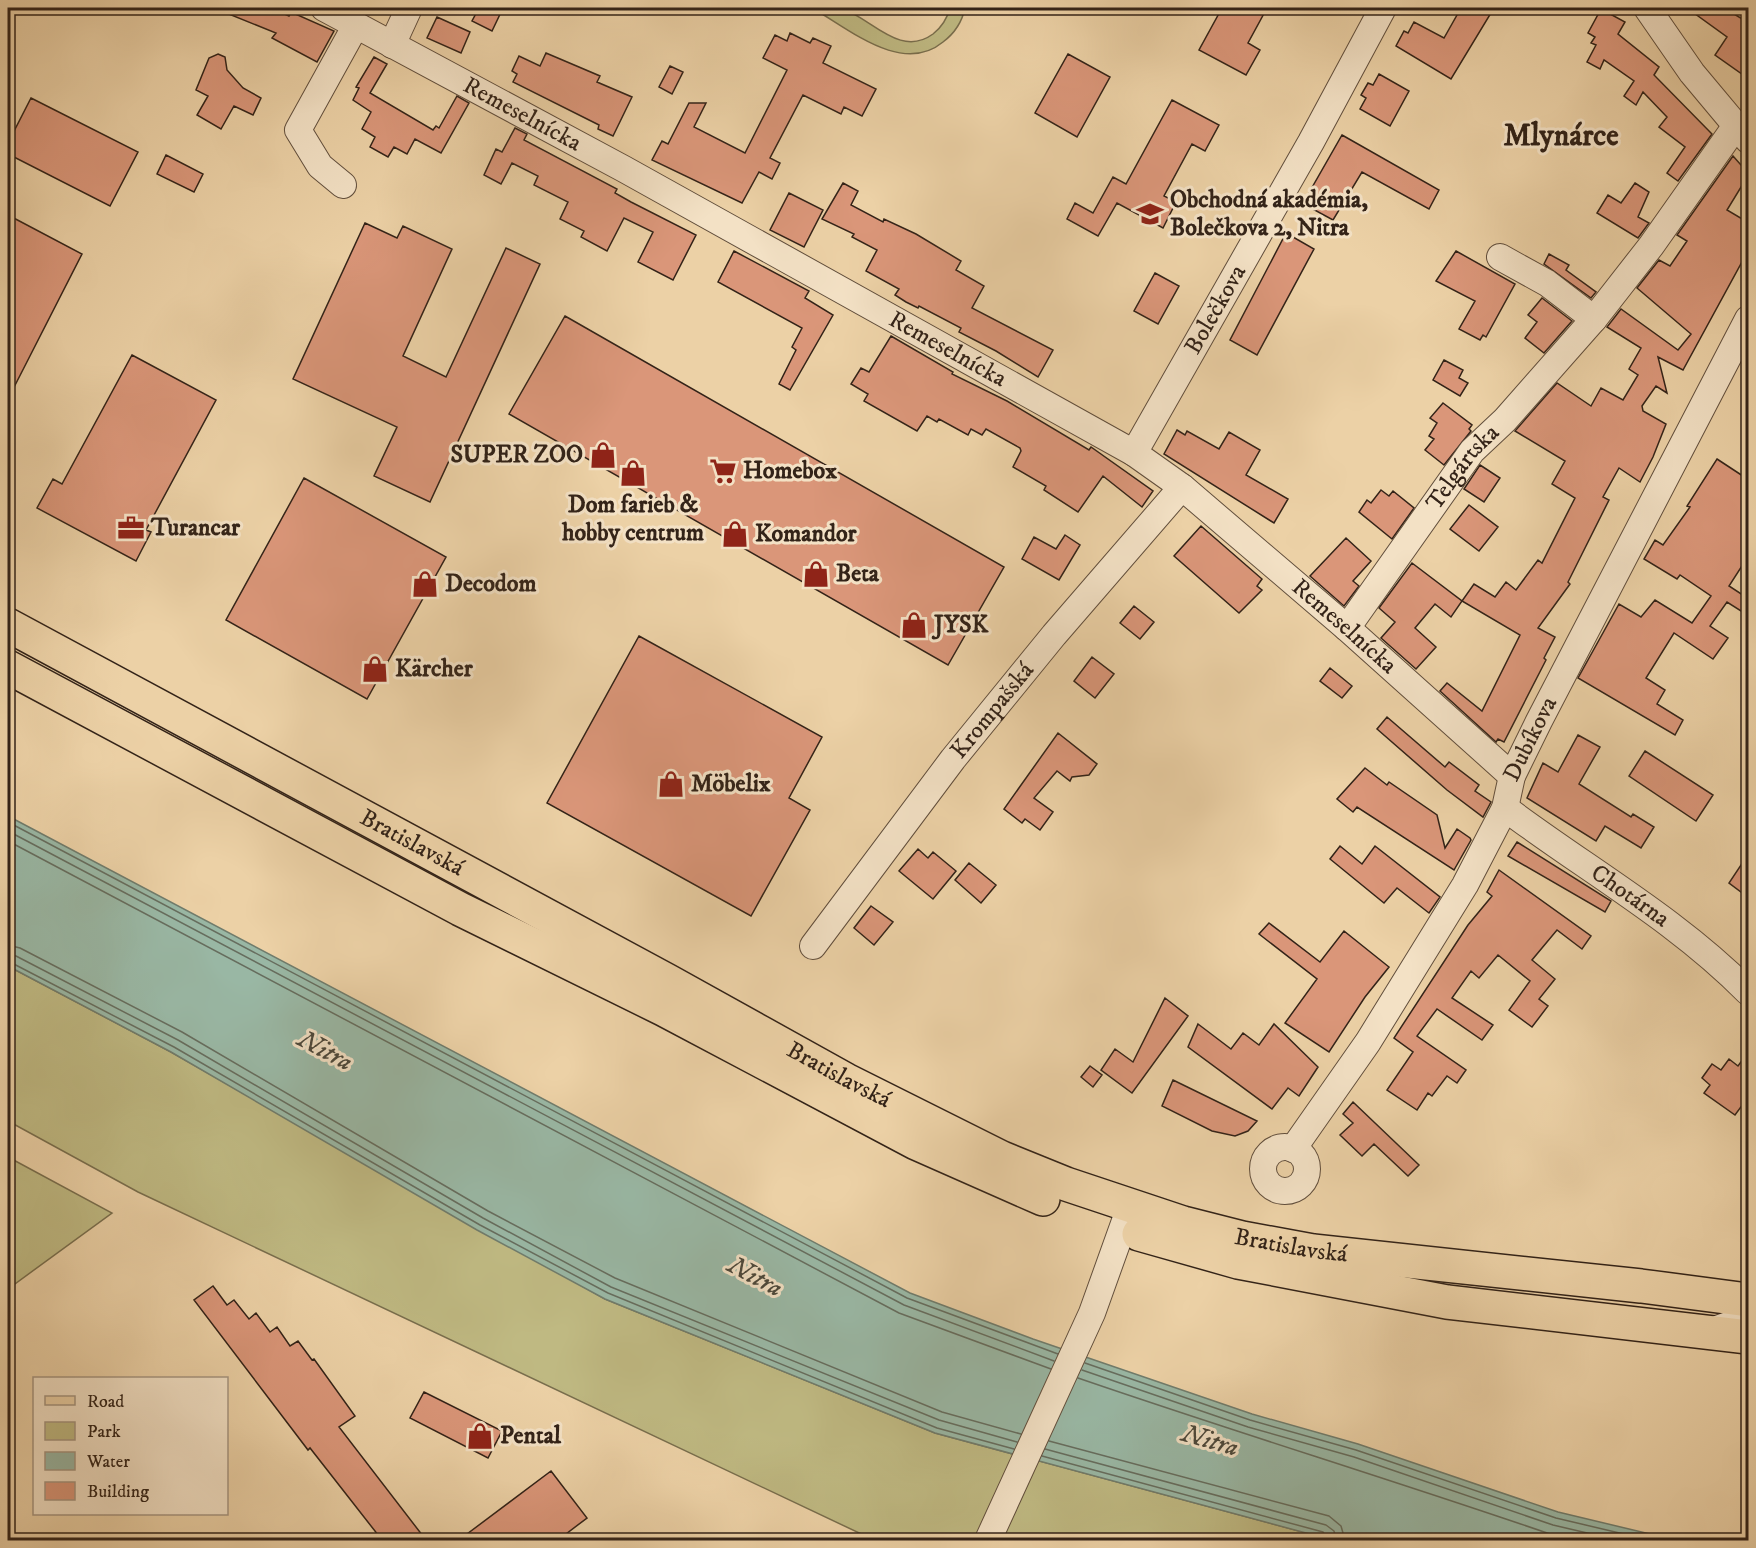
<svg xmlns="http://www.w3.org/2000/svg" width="1756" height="1548" viewBox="0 0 1756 1548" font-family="'IM FELL DW Pica',serif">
  <rect width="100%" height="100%" fill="#ecd1a6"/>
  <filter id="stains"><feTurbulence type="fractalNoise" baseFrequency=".00333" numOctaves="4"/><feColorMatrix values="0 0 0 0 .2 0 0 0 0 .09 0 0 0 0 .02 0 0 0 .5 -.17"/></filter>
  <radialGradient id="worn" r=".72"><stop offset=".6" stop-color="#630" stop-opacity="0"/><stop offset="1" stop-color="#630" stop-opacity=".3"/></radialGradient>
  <path fill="#bfb982" stroke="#796e4d" stroke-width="1.5" d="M 812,8 C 820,7 832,5 840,8 C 870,16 899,59 933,34 C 942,27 947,19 950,8 L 965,8 C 962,22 955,33 943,42 C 902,76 848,28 812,8 Z
    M 8,966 L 171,1052 L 605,1299 L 935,1433 L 1332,1540 L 874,1540 L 138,1192 L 8,1121 Z
    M 8,1157 L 112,1213 L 8,1289 Z"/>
  <path fill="#99b7a4" stroke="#707c6c" stroke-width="1.5" d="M 8,816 L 910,1293 L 1033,1339 L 1252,1414 L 1358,1444 L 1558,1512 L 1675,1540 L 1332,1540 L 935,1433 L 605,1299 L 477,1230 L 171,1052 L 8,966 Z"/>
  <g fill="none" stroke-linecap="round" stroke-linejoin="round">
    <path stroke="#666d5e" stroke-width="1.5" d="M 8,822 L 907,1298 L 1058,1354
      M 8,831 L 904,1305 L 1054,1361
      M 8,841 L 899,1313 L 1051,1369
      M 8,945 L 20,948 L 182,1032 L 488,1211 L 615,1278 L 942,1412 L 1021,1434
      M 8,954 L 16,956 L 178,1040 L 483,1218 L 611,1287 L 939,1420 L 1017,1442
      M 8,961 L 174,1047 L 480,1225 L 608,1293 L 937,1428 L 1014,1449
      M 1085,1363 L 1250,1420 L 1356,1450 L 1556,1518 L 1649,1540
      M 1082,1370 L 1248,1427 L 1354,1457 L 1553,1525 L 1617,1540
      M 1078,1378 C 1235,1432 1393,1480 1550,1534 L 1578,1540
      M 1049,1441 L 1329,1516 L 1341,1526 L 1345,1540
      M 1045,1449 L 1326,1525 L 1334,1531 L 1336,1540
      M 1042,1456 L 1323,1532 L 1328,1540"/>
  </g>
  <path fill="#da9679" stroke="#332318" stroke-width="1.5" d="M 214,8 L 271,8 L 289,16 L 291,12 L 334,31 L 317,62 L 272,38 L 276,33 Z
    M 479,8 L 503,8 L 492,31 L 472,21 Z
    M 1222,8 L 1267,8 L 1248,43 L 1260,50 L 1246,75 L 1199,50 Z
    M 1461,8 L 1494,8 L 1451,79 L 1396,46 L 1404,31 L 1408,33 L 1414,22 L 1444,38 Z
    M 1687,8 L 1739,8 L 1734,14 L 1749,23 L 1749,79 L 1715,55 L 1727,37 Z
    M 1601,9 L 1625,22 L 1618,34 L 1659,67 L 1654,75 L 1712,134 L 1678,181 L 1667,173 L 1685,147 L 1659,127 L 1667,117 L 1643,92 L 1636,105 L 1624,96 L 1634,81 L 1604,60 L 1600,69 L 1587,62 L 1596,45 L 1591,43 L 1595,37 L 1588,33 Z
    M 437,17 L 470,32 L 461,53 L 427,38 Z
    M 790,33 L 810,43 L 813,38 L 831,46 L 823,63 L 876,89 L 862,116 L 844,107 L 841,114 L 803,95 L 770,158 L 780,163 L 772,179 L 759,172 L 742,203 L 652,160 L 662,141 L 668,144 L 689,103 L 706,103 L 694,127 L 745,153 L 787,70 L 763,58 L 775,35 L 787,41 Z
    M 546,53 L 600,76 L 597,82 L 632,97 L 613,136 L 598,129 L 599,125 L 513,82 L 517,74 L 512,71 L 519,56 L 540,66 Z
    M 218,54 L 225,57 L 227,70 L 243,88 L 261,98 L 253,115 L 234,106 L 221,129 L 197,115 L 208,96 L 196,90 L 209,58 Z
    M 1068,54 L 1110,77 L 1077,137 L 1035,113 Z
    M 374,57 L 387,64 L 370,93 L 433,130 L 436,126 L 439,128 L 457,96 L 469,103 L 441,153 L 415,139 L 407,154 L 394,147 L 388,157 L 370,147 L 375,137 L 362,129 L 371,112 L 353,100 L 359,88 L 356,87 Z
    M 670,66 L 683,72 L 672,94 L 659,87 Z
    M 1379,74 L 1409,91 L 1390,126 L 1360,109 L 1366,98 L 1361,95 L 1368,83 L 1373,85 Z
    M 31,98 L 138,152 L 110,206 L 8,154 L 8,143 Z
    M 1172,100 L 1219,125 L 1205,151 L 1192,144 L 1164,196 L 1176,202 L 1163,228 L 1117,203 L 1098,236 L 1067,219 L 1075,203 L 1093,213 L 1113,177 L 1126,184 Z
    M 515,128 L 527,134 L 524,140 L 617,189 L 615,193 L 631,202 L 696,235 L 673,280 L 638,262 L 653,232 L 624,218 L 607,251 L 581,237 L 584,231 L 560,219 L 568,202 L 534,185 L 538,176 L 512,163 L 501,184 L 484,175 L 496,149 L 502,152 Z
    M 1342,135 L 1439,190 L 1429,209 L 1362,172 L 1333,220 L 1309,207 L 1312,202 L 1306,198 Z
    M 166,155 L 203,174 L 194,192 L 157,174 Z
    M 1733,156 L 1749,174 L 1727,210 L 1749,223 L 1749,249 L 1683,370 L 1658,357 L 1667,393 L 1656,386 L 1642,406 L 1643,411 L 1666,424 L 1653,457 L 1640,482 L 1619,468 L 1603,497 L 1609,500 L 1568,582 L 1570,584 L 1538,628 L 1555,637 L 1544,658 L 1546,660 L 1504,742 L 1498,739 L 1496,742 L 1440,691 L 1447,683 L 1482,711 L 1520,635 L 1462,601 L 1474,584 L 1495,597 L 1506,582 L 1516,590 L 1538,560 L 1542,563 L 1575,498 L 1552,484 L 1565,461 L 1515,431 L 1557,383 L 1591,406 L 1601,388 L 1623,400 L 1638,375 L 1629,369 L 1641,348 L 1607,327 L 1621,309 L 1678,350 L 1691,334 L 1637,288 L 1659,260 L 1670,266 L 1687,241 L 1677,235 Z
    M 843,183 L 858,191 L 851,205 L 883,222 L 884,219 L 916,234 L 961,261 L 956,270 L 984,286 L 972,308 L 1053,350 L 1038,377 L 996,351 L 959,332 L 961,328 L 919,306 L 918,308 L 906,302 L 895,295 L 899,289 L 866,271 L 877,250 L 852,237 L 854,234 L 822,219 Z
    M 1635,183 L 1649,192 L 1638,217 L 1649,223 L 1638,238 L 1597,213 L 1608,195 L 1621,203 Z
    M 789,193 L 823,210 L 804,247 L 770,230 Z
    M 8,215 L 82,254 L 8,399 Z
    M 365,223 L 397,238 L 403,226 L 452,249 L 403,356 L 446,377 L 506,248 L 540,264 L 430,502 L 374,476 L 397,427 L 293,379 Z
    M 1286,233 L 1314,249 L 1257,355 L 1230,340 Z
    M 734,251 L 809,291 L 805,298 L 833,315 L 790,390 L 779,384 L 796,350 L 792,347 L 802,328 L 718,282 Z
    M 1456,251 L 1515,284 L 1486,337 L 1483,335 L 1480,340 L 1459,329 L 1475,301 L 1436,281 Z
    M 1549,254 L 1569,265 L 1566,270 L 1596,292 L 1591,298 L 1544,264 Z
    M 1155,273 L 1179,286 L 1158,324 L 1134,311 Z
    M 1542,298 L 1572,321 L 1544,353 L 1525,338 L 1537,322 L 1528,315 Z
    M 565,316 L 1004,567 L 948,665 L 509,414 Z
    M 891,336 L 953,372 L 952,374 L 1007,401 L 1089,450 L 1091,447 L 1153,491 L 1142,507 L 1103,476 L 1078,512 L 1044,490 L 1046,486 L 1013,467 L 1021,451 L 1020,448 L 986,429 L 982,435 L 971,429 L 968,435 L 939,419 L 937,422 L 927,416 L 917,431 L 864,401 L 868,394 L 851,384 L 861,368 L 869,372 Z
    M 132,355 L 216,400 L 146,530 L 151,532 L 136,561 L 37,508 L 53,479 L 62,484 Z
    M 1444,360 L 1463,370 L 1459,378 L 1468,383 L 1460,396 L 1433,380 Z
    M 1443,403 L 1472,425 L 1469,429 L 1471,431 L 1444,465 L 1425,450 L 1434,439 L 1429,436 L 1437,423 L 1430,418 Z
    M 1177,430 L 1185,435 L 1187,431 L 1219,449 L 1229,432 L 1260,450 L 1246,475 L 1288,499 L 1274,523 L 1164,454 Z
    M 1717,459 L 1749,480 L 1749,555 L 1729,586 L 1749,599 L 1741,611 L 1727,602 L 1710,626 L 1728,638 L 1713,659 L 1674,633 L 1646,678 L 1665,690 L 1657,704 L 1683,720 L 1675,735 L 1578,678 L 1619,604 L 1641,617 L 1655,600 L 1692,623 L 1711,596 L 1680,575 L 1677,579 L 1644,559 L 1655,540 L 1663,545 L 1690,507 L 1687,506 Z
    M 1480,465 L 1500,478 L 1484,502 L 1464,489 Z
    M 304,478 L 446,557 L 367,699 L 226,620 Z
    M 1381,490 L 1389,496 L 1393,491 L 1414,508 L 1392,539 L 1359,512 L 1367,500 L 1371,503 Z
    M 1469,505 L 1498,527 L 1479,551 L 1450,529 Z
    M 1201,526 L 1262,579 L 1257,586 L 1262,590 L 1239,613 L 1174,556 Z
    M 1065,535 L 1080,545 L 1059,580 L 1022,559 L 1034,537 L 1056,549 Z
    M 1346,538 L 1371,561 L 1353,581 L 1359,586 L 1344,606 L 1310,576 Z
    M 1412,563 L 1462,601 L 1451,617 L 1435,604 L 1415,628 L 1436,647 L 1416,669 L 1381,638 L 1395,622 L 1379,608 Z
    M 1134,606 L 1154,622 L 1140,639 L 1120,623 Z
    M 639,636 L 822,737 L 789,798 L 810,810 L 751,916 L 547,803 Z
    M 1092,657 L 1114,674 L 1095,698 L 1074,681 Z
    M 1330,668 L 1352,686 L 1342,698 L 1320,681 Z
    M 1387,717 L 1445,767 L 1449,762 L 1479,785 L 1475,791 L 1491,802 L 1483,817 L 1447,790 L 1377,729 Z
    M 1058,733 L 1097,764 L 1089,775 L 1072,777 L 1070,781 L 1057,771 L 1034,798 L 1053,812 L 1040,830 L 1025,819 L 1022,823 L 1004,809 Z
    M 1578,735 L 1600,747 L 1579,784 L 1631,817 L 1633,814 L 1654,827 L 1641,848 L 1605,826 L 1596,841 L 1527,798 L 1543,763 L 1558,772 Z
    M 1645,751 L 1713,795 L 1696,821 L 1629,776 Z
    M 1365,768 L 1387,785 L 1389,782 L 1437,815 L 1445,848 L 1457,829 L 1470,838 L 1471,840 L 1454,870 L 1357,807 L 1353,812 L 1337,799 Z
    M 1517,842 L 1611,901 L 1605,912 L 1508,856 Z
    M 1340,846 L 1362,864 L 1375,846 L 1440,897 L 1429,913 L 1397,888 L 1384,903 L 1330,859 Z
    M 918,849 L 928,858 L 933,852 L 956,871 L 933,899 L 899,871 Z
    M 1749,853 L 1749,898 L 1729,883 Z
    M 969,863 L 996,885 L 981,903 L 955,880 Z
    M 1499,870 L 1591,936 L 1582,949 L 1557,930 L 1532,960 L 1555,979 L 1539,999 L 1548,1006 L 1532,1027 L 1509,1010 L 1530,981 L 1498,955 L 1479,978 L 1471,971 L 1452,998 L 1493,1025 L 1482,1040 L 1437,1009 L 1417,1036 L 1466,1070 L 1457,1083 L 1447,1076 L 1432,1096 L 1428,1093 L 1417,1110 L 1387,1090 L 1413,1052 L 1394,1038 L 1468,925 L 1492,896 L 1487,892 Z
    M 871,906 L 893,922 L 874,945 L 854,928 Z
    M 1269,923 L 1320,962 L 1344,931 L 1389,967 L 1365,997 L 1329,1052 L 1285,1023 L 1317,979 L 1259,934 Z
    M 1165,998 L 1188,1016 L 1132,1093 L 1101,1070 L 1115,1049 L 1133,1062 Z
    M 1198,1024 L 1231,1049 L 1243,1033 L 1259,1045 L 1274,1024 L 1318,1067 L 1299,1096 L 1288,1088 L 1272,1109 L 1188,1047 Z
    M 1749,1051 L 1749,1096 L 1735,1115 L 1704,1093 L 1710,1085 L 1702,1078 L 1712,1064 L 1721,1070 L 1729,1059 L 1738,1066 Z
    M 1090,1066 L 1102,1075 L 1093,1087 L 1081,1077 Z
    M 1173,1080 L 1257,1121 L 1248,1131 L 1235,1136 L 1212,1131 L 1162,1106 Z
    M 1353,1102 L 1419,1165 L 1408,1176 L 1374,1144 L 1362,1156 L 1340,1135 L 1353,1123 L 1343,1114 Z
    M 213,1286 L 227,1305 L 234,1300 L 249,1319 L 256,1313 L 270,1332 L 277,1327 L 290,1346 L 298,1341 L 312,1360 L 314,1359 L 355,1416 L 339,1427 L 426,1540 L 382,1540 L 310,1448 L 308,1450 L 194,1300 Z
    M 424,1392 L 502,1431 L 488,1458 L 410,1418 Z
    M 551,1471 L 587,1518 L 558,1540 L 459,1540 Z"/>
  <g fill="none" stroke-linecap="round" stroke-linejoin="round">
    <defs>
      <g id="minor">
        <path id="s1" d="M 324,8 L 624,169 L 1134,453 L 1182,487 L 1347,628 L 1512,776"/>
        <path d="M 1647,8 L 1692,73 L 1748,140"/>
        <path d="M 392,45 L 409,8"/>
        <path d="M 343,185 L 320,166 L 298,130 L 356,25"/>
        <path d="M 1500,257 L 1547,283 L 1594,319"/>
        <path id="s2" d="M 1134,453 L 1311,142 L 1383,8"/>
        <path id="s3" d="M 1347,628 L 1472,451 L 1505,420 L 1594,319 L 1651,246 L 1735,127"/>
        <path id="s4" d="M 1505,808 C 1586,869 1676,919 1748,992"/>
        <path id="s5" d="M 813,946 L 953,759 L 1054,635 L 1182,487"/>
        <circle cx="1285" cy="1169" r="22"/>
        <path id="s6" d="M 1293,1149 L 1368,1042 L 1465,885 L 1505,808 L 1512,776 L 1539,721 L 1748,319"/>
        <path d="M 1711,1331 L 1748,1318"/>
        <path d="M 988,1540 L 1092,1313 L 1130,1207"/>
      </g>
      <g id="major">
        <path id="s7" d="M 8,625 L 668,981 L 846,1080 L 1002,1158 L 1066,1184 L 1183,1223 L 1242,1238 L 1313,1251 L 1641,1286 L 1748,1300"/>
        <path d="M 8,667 L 460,909 L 663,1009 L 916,1143 L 1043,1199"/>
        <path d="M 1139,1234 L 1238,1262 L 1447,1302 L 1748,1337"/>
      </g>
    </defs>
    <use href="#minor" stroke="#614e3c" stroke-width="28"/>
    <use href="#major" stroke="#332318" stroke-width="36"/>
    <use href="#minor" stroke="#f3e1c5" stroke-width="26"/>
    <use href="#major" stroke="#ecd1a6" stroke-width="33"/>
  </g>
  <defs>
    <symbol id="school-bare" viewBox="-9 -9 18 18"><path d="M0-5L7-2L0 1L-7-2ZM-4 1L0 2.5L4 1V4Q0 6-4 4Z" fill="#8f2418" stroke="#f3e1c5" stroke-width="2.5" paint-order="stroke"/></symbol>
    <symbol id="shop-bare" viewBox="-9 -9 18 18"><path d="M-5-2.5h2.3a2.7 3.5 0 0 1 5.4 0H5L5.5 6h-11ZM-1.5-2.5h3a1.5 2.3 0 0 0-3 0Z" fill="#8f2418" stroke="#f3e1c5" stroke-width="2.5" paint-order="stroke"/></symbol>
    <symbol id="supermarket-bare" viewBox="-9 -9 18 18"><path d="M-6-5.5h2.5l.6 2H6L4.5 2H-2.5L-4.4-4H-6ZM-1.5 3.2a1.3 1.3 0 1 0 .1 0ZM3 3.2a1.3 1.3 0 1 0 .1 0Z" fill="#8f2418" stroke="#f3e1c5" stroke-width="2.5" paint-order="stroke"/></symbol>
    <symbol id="office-bare" viewBox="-9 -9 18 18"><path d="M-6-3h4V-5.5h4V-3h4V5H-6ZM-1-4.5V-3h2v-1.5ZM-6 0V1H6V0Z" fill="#8f2418" stroke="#f3e1c5" stroke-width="2.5" paint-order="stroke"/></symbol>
  </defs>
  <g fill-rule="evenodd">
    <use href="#school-bare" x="1131" y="195" width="38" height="38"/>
    <use href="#shop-bare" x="584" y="436" width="38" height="38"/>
    <use href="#supermarket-bare" x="704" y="452" width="38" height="38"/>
    <use href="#shop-bare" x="614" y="454" width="38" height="38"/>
    <use href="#office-bare" x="112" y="509" width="38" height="38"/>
    <use href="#shop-bare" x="716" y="515" width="38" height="38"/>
    <use href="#shop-bare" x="797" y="555" width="38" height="38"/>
    <use href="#shop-bare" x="406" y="565" width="38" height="38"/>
    <use href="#shop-bare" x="895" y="606" width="38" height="38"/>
    <use href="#shop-bare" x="356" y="650" width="38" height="38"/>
    <use href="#shop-bare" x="652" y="765" width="38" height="38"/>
    <use href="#shop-bare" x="461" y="1417" width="38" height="38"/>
  </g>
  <g text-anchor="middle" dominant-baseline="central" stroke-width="6" stroke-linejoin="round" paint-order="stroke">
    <g font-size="24" fill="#332318" stroke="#f3e1c5">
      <text stroke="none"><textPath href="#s1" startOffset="225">Remeselnícka</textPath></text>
      <text stroke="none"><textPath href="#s2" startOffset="165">Bolečkova</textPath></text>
      <text stroke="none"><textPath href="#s1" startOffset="711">Remeselnícka</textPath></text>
      <text stroke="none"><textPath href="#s3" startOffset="198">Telgártska</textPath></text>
      <text stroke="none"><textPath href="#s1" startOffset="1197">Remeselnícka</textPath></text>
      <text stroke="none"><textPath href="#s5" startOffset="296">Krompašská</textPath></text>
      <text stroke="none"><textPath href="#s6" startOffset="476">Dubíkova</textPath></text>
      <text stroke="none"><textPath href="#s7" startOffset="459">Bratislavská</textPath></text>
      <text stroke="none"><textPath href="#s4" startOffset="153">Chotárna</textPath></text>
      <text stroke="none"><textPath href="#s7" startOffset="945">Bratislavská</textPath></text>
      <text stroke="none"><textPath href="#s7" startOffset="1431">Bratislavská</textPath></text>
    </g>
    <g font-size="24" font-weight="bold" fill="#332318" stroke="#f3e1c5" text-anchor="start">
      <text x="1170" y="200">Obchodná akadémia,<tspan x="1170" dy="28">Bolečkova 2, Nitra</tspan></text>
      <text x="583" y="455" text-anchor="end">SUPER ZOO</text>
      <text x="743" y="471">Homebox</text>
      <text x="633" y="505" text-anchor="middle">Dom farieb &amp;<tspan x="633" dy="28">hobby centrum</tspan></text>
      <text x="151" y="528">Turancar</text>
      <text x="755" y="534">Komandor</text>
      <text x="836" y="574">Beta</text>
      <text x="445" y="584">Decodom</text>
      <text x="934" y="625">JYSK</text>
      <text x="395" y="669">Kärcher</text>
      <text x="691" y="784">Möbelix</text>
      <text x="500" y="1436">Pental</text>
    </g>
    <g font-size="26" font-style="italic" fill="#4c483b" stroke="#f3e1c5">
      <text transform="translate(325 1051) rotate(28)">Nitra</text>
      <text transform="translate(755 1277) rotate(28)">Nitra</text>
      <text transform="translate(1210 1441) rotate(16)">Nitra</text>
    </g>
    <g font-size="30" font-weight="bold" fill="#332318" stroke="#f3e1c5">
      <text x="1561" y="136">Mlynárce</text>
    </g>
  </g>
  <rect width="1756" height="1548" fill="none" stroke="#ecd1a6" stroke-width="30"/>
  <rect x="9" y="9" width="1738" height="1530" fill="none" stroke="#332318" stroke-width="3"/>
  <rect x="15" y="15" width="1726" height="1518" fill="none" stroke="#332318" stroke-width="1.5"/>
  <rect x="33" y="1377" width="195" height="138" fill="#f3e1c5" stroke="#a69580" stroke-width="1.5"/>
  <rect x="45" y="1396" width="30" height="9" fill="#ecd1a6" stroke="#a69580" stroke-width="1.5"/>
  <text x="87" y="1407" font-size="18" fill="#332318">Road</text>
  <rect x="45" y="1422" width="30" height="18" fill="#bfb982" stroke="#a69580" stroke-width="1.5"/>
  <text x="87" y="1437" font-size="18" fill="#332318">Park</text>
  <rect x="45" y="1452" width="30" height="18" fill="#99b7a4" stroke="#a69580" stroke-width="1.5"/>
  <text x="87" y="1467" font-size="18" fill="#332318">Water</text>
  <rect x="45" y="1482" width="30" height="18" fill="#da9679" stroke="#a69580" stroke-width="1.5"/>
  <text x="87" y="1497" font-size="18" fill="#332318">Building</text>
  <rect width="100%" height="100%" filter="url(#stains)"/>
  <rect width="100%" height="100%" fill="url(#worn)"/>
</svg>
